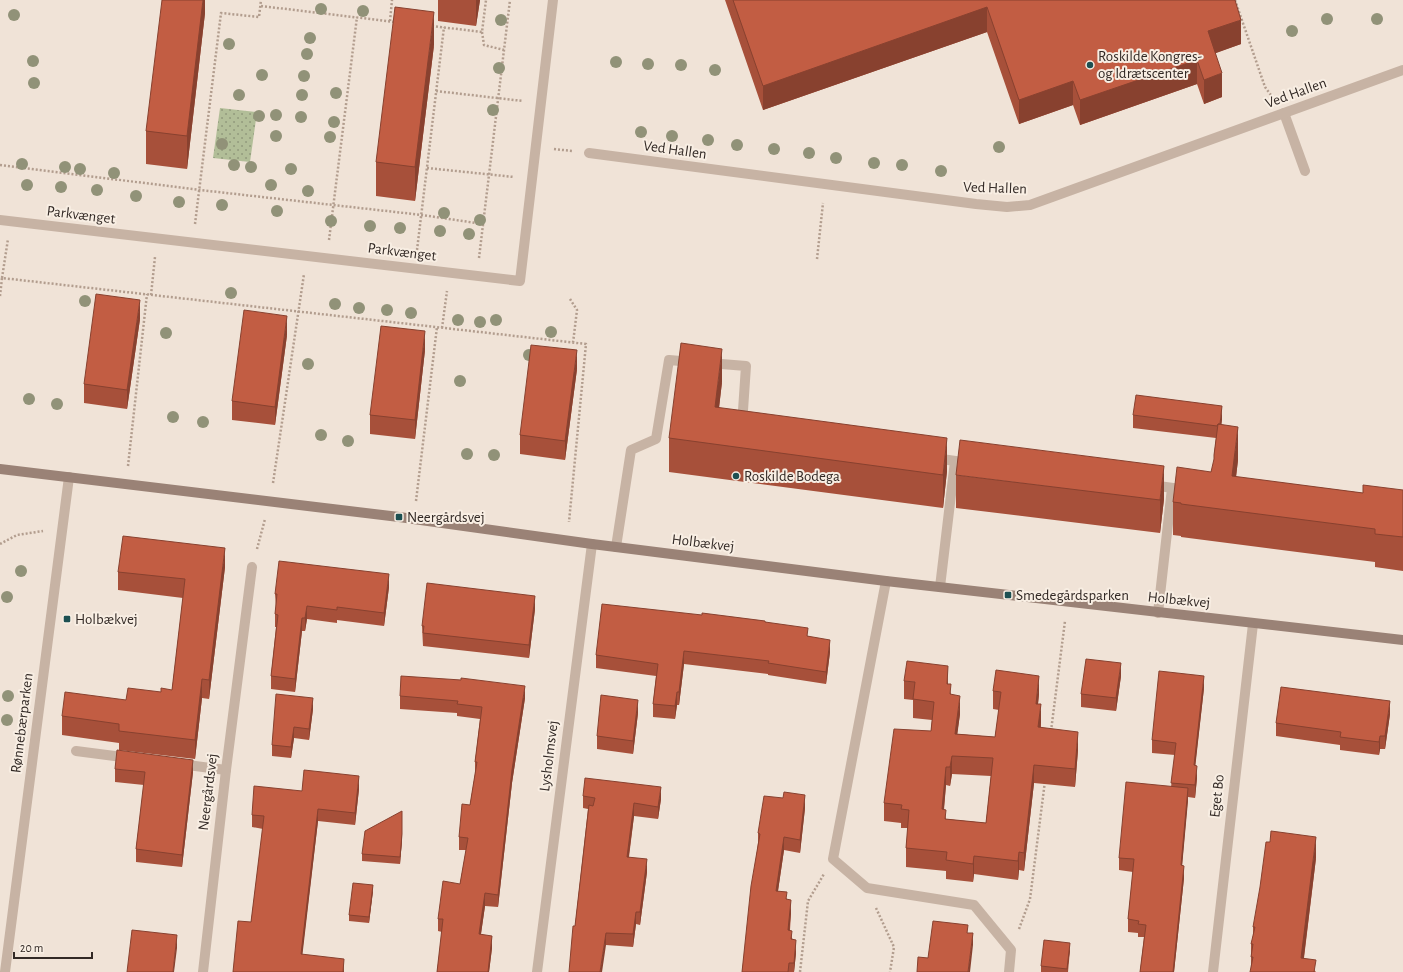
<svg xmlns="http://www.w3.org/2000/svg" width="1403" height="972" viewBox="0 0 1403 972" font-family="'Alegreya Sans',sans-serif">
  <defs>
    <pattern id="park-dots" width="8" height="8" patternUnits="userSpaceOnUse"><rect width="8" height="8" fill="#b2be98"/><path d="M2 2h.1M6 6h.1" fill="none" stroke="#919a7c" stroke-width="1.8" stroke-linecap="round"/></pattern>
  </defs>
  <rect width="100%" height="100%" fill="#f0e3d7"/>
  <path fill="url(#park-dots)" d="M 220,108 L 257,112 L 250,162 L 213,158 Z"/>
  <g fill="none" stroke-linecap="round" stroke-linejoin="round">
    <path stroke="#b29d8e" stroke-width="2.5" stroke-dasharray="2 2" stroke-linecap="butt" d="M 1235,0 L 1265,87 L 1273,98
      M 261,6 L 395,22
      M 390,21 L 392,0
      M 432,26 L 482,32 L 486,0
      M 482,32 L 484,45 L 504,50
      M 436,91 L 523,101
      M 554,149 L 572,151
      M 0,165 L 200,190 L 422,215 L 483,224
      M 427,168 L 514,177
      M 195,224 L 221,13 L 259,17 L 261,0
      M 329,240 L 357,17
      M 417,250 L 444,27
      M 479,258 L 510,0
      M 817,259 L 823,203
      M 2,278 L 8,239
      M 151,295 L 155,257
      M 0,296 L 2,278 L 586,344 L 569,522
      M 570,299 L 577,310 L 573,343
      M 442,328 L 447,291
      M 128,466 L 147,294
      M 273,483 L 304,274
      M 416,501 L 437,327
      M 0,544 L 17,535 L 43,531
      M 257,549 L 265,519
      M 1051,731 L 1065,621
      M 876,908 L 894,947 L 890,972
      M 1019,929 L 1030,899 L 1045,781
      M 800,972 L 808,901 L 824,874"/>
    <path stroke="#c7b3a4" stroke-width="10" d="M 1284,113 L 1305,171
      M 709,363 L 746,366 L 742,425
      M 934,458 L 970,463
      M 1151,485 L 1188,490
      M 616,547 L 631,450 L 656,439 L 669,360 L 692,362
      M 940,587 L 955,461
      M 1158,613 L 1172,488
      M 76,751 L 130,758
      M 180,764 L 226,770"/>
    <path stroke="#c7b3a4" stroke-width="10" d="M 589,153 L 976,204 L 1007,207 L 1030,205 L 1403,70
      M 0,220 L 520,281 L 553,0
      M 886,581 L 833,859 L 867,888 L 974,905 L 1011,950 L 1009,972
      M 5,972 L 69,477
      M 203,972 L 226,770 L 252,567
      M 537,972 L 592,544
      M 1213,972 L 1253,624"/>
    <path stroke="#9a8276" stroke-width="10" d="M 0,469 L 399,517 L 592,544 L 886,581 L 1403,640"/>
  </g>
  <g fill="#919278">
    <circle cx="321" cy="9" r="6"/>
    <circle cx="363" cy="11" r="6"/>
    <circle cx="14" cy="15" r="6"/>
    <circle cx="1327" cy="19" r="6"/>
    <circle cx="1377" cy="19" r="6"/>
    <circle cx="501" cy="20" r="6"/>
    <circle cx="1292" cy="31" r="6"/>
    <circle cx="310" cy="38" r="6"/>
    <circle cx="229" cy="44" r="6"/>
    <circle cx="307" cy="54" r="6"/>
    <circle cx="33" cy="61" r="6"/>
    <circle cx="616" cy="62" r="6"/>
    <circle cx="648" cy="64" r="6"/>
    <circle cx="681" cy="65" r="6"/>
    <circle cx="499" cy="68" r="6"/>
    <circle cx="715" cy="70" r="6"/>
    <circle cx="262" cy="75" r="6"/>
    <circle cx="304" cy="76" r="6"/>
    <circle cx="34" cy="83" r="6"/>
    <circle cx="336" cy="93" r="6"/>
    <circle cx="239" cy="95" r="6"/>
    <circle cx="302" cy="95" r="6"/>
    <circle cx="493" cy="110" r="6"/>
    <circle cx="276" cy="115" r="6"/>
    <circle cx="259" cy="116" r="6"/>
    <circle cx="301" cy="117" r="6"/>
    <circle cx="334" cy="122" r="6"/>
    <circle cx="641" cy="132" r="6"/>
    <circle cx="276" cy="136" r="6"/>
    <circle cx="672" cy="136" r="6"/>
    <circle cx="330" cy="137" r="6"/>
    <circle cx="708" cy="140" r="6"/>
    <circle cx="222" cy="144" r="6"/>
    <circle cx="737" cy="145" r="6"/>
    <circle cx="999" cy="147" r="6"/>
    <circle cx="774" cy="149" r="6"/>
    <circle cx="809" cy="153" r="6"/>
    <circle cx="836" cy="158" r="6"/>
    <circle cx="874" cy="163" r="6"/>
    <circle cx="22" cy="164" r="6"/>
    <circle cx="234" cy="165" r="6"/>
    <circle cx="902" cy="165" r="6"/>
    <circle cx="65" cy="167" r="6"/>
    <circle cx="251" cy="167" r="6"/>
    <circle cx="80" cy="169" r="6"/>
    <circle cx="291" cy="169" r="6"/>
    <circle cx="941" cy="171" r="6"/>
    <circle cx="114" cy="173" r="6"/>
    <circle cx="27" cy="185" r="6"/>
    <circle cx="271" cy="185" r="6"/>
    <circle cx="61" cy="187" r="6"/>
    <circle cx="97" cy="190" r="6"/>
    <circle cx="308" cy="191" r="6"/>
    <circle cx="136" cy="196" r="6"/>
    <circle cx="179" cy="202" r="6"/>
    <circle cx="222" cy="205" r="6"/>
    <circle cx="277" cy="211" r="6"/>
    <circle cx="444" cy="213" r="6"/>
    <circle cx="480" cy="220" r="6"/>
    <circle cx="331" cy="221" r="6"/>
    <circle cx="370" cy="226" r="6"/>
    <circle cx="400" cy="228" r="6"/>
    <circle cx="440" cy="231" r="6"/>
    <circle cx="469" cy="234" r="6"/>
    <circle cx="231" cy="293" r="6"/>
    <circle cx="85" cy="301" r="6"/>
    <circle cx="335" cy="304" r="6"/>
    <circle cx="359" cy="308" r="6"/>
    <circle cx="387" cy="310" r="6"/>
    <circle cx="411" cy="313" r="6"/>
    <circle cx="458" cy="320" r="6"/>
    <circle cx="496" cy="320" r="6"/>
    <circle cx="480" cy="322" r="6"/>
    <circle cx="551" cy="332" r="6"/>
    <circle cx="166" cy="333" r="6"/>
    <circle cx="529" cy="355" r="6"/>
    <circle cx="308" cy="364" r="6"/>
    <circle cx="460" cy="381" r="6"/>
    <circle cx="29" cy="399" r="6"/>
    <circle cx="57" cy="404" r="6"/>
    <circle cx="173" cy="417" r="6"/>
    <circle cx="203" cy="422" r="6"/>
    <circle cx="321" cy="435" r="6"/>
    <circle cx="348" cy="441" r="6"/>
    <circle cx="467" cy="454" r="6"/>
    <circle cx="494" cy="455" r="6"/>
    <circle cx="21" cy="571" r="6"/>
    <circle cx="7" cy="597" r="6"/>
    <circle cx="8" cy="696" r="6"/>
    <circle cx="7" cy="720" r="6"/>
  </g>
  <path fill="#a7503a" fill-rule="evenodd" d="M 205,0 L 205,13 L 187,169 L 146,164 L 146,131 Z
    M 438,0 L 480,0 L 476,26 L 438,21 Z
    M 725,0 L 1235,0 L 1241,44 L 1215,53 L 1222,97 L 1204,104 L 1197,84 L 1080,125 L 1073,105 L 1019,124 L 987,32 L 763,110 Z
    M 434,45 L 415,201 L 376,196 L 376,162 Z
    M 140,319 L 127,409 L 84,403 L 84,384 Z
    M 287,335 L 275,425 L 232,420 L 232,401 Z
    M 425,350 L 415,439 L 370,434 L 370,415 Z
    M 577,369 L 565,460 L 520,454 L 520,435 Z
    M 722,382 L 719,408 L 947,471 L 943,508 L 669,472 L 669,438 Z
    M 1133,415 L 1222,419 L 1221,425 L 1238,460 L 1236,477 L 1363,493 L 1403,490 L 1403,571 L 1375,567 L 1375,562 L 1181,537 L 1181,536 L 1173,535 L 1173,502 L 1211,472 L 1214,463 L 1214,455 L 1216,438 L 1133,428 Z
    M 956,475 L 1164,499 L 1160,533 L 956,508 Z
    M 225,567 L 209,699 L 202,698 L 195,759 L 119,750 L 119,743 L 62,735 L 62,716 L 126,700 L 172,690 L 183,598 L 118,590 L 118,572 Z
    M 389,587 L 384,626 L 337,620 L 337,623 L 307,619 L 305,631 L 302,631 L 295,692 L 271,689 L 271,676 L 276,627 L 275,627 L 275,614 L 276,607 L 275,594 Z
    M 535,609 L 529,658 L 423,646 L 422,626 Z
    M 765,622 L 808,636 L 830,652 L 826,684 L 768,675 L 768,674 L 684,664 L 679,705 L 677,705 L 675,719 L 653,717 L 653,704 L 656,676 L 596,668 L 596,655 Z
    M 1121,676 L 1116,711 L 1081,707 L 1081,694 Z
    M 904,681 L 948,684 L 951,694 L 960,714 L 957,734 L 995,737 L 999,710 L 993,709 L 993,691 L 1039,694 L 1038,704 L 1041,722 L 1041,727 L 1078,750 L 1075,787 L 1034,783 L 1024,871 L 1019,870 L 1018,880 L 974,874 L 973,882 L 946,879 L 946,871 L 906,867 L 906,848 L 908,828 L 901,828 L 901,823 L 884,821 L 884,803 L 931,731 L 932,720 L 913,718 L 913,700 L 904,699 ZM 952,774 L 991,776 L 986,823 L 946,819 L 944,810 L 946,785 L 950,786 Z
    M 1204,688 L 1195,766 L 1197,778 L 1195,798 L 1188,797 L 1182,865 L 1184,878 L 1174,972 L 1140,972 L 1144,937 L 1138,937 L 1138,933 L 1128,932 L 1128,919 L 1133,872 L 1119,870 L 1119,858 L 1171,787 L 1175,755 L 1152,753 L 1152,740 Z
    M 400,696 L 525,698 L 512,783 L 498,907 L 485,906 L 481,934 L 492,948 L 489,972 L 437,972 L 442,932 L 438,931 L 438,919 L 460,884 L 466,850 L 459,850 L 459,837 L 470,805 L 475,774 L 475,762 L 480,719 L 457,716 L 457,713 L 400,709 Z
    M 313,709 L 309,740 L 294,738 L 291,758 L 272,756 L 272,745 Z
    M 638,713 L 633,754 L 597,749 L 597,736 Z
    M 1390,714 L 1385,749 L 1380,749 L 1379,755 L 1340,750 L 1340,745 L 1276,736 L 1276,723 Z
    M 115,769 L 193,772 L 182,867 L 136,862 L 136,849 L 144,785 L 115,782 Z
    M 359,789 L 355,825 L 318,821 L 302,954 L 233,972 L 251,922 L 263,829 L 252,827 L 252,815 L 302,791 Z
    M 583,796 L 661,799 L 658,819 L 634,816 L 629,857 L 647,872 L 640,925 L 636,924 L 633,947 L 606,945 L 575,926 L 588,809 L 583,808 Z
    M 805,808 L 800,853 L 784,850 L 778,891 L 787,899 L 791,913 L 790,930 L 796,953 L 794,972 L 742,972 L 758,843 L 758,833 Z
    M 402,840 L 400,864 L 362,861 L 362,854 Z
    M 1316,858 L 1304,958 L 1316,972 L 1251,969 L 1251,944 L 1253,936 L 1253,927 Z
    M 373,891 L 369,923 L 349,921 L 349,915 Z
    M 1070,950 L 1068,972 L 1041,972 L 1041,966 Z"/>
  <path fill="#88412f" d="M 203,0 L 205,0 L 205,13 L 187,169 L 187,136 Z
    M 476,0 L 480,0 L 476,26 Z
    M 987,7 L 987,32 L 763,110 L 763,86 Z
    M 434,12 L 434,45 L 415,201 L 415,167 Z
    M 1241,20 L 1241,44 L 1208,56 L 1208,31 Z
    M 1197,60 L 1197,84 L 1080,125 L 1080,100 Z
    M 1222,73 L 1222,97 L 1204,104 L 1204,80 Z
    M 1073,81 L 1073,105 L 1019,124 L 1019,100 Z
    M 140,300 L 140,319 L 127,409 L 127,390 Z
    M 287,316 L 287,335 L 275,425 L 275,407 Z
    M 425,331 L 425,350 L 415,439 L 415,420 Z
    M 722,349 L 722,382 L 715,441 L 715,407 Z
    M 577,350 L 577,369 L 565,460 L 565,441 Z
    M 1222,406 L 1222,419 L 1220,439 L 1220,426 Z
    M 1238,427 L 1238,460 L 1232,510 L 1232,476 Z
    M 947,438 L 947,471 L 943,508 L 943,475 Z
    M 1164,466 L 1164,499 L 1160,533 L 1160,500 Z
    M 225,548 L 225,567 L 209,699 L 209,680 Z
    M 389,574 L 389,587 L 384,626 L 384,613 Z
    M 535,596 L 535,609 L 529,658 L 529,645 Z
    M 307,606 L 307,619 L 305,631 L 305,618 Z
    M 302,618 L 302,631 L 295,692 L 295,679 Z
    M 830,640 L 830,652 L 826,684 L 826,672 Z
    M 684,651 L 684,664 L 679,705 L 679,692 Z
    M 1121,663 L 1121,676 L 1116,711 L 1116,698 Z
    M 948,666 L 948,684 L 947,684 Z
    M 1039,676 L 1039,694 L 1036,722 L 1036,704 Z
    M 1204,676 L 1204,688 L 1194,778 L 1194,765 Z
    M 202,679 L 202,698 L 195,759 L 195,740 Z
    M 525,686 L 525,698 L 512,783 L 498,907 L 498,895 L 512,770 Z
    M 677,692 L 677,705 L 675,719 L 675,706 Z
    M 960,696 L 960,714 L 955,752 L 955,734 Z
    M 313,698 L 313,709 L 309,740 L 309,729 Z
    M 638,700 L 638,713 L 633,754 L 633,741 Z
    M 1390,701 L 1390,714 L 1385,749 L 1385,736 Z
    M 1041,704 L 1041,722 L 1038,745 L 1038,727 Z
    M 294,727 L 294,738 L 291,758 L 291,747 Z
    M 1078,732 L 1078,750 L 1075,787 L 1075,769 Z
    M 1380,736 L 1380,749 L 1379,755 L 1379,742 Z
    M 952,756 L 952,774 L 950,786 L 950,767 Z
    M 193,760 L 193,772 L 182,867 L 182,855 Z
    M 1034,765 L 1034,783 L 1024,871 L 1024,853 Z
    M 1197,766 L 1197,778 L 1195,798 L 1195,785 Z
    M 946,767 L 946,785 L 942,828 L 942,809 Z
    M 359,776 L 359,789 L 355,825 L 355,813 Z
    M 661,787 L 661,799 L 658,819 L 658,807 Z
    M 1188,788 L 1188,801 L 1181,878 L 1181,865 Z
    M 805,795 L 805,808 L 800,853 L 800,840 Z
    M 634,803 L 634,816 L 627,869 L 627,857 Z
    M 318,809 L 318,821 L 301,967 L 301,954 Z
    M 402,811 L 402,840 L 400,864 L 400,857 Z
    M 784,837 L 784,850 L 776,904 L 776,891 Z
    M 1316,837 L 1316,858 L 1302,972 L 1301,958 Z
    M 1019,852 L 1019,870 L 1018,880 L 1018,861 Z
    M 974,856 L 974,874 L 973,882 L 973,864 Z
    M 647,859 L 647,872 L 640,925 L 640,912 Z
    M 1184,866 L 1184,878 L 1174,972 L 1173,972 Z
    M 373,885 L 373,891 L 369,923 L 369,917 Z
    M 485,893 L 485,906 L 479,947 L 479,934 Z
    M 791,900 L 791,913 L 788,943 L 788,930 Z
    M 636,912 L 636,924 L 633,947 L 633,934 Z
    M 606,933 L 606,945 L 602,972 L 600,972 Z
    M 973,933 L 973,945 L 970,972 L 968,972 Z
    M 177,935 L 177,948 L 174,972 L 173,972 Z
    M 492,936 L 492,948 L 489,972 L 488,972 Z
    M 796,940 L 796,953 L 794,972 L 794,963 Z
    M 1070,943 L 1070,950 L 1067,972 L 1067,969 Z
    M 344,959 L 344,972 L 343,972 Z"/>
  <path fill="#c25d43" stroke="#88412f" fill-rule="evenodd" d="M 162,0 L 203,0 L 187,136 L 146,131 Z
    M 733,0 L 1235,0 L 1241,20 L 1208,31 L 1222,73 L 1204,80 L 1197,60 L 1080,100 L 1073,81 L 1019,100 L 987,7 L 763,86 Z
    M 395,7 L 434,12 L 415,167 L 376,162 Z
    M 96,294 L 140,300 L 127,390 L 84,384 Z
    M 244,310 L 287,316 L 275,407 L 232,401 Z
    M 381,326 L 425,331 L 415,420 L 370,415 Z
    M 681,343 L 722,349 L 715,407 L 947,438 L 943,475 L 669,438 Z
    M 531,345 L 577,350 L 565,441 L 520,435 Z
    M 1136,395 L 1222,406 L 1220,424 L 1218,424 L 1217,426 L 1133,415 Z
    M 1218,424 L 1238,427 L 1232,476 L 1363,493 L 1363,485 L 1403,490 L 1403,537 L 1375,534 L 1375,529 L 1181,504 L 1181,503 L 1173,502 L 1177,467 L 1211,472 L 1214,459 L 1214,455 Z
    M 960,440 L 1164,466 L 1160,500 L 956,475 Z
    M 123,536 L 225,548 L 209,680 L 202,679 L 195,740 L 119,731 L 119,724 L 62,716 L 65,692 L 126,700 L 128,688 L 161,692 L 161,688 L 172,690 L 185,579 L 118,572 Z
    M 279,561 L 389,574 L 384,613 L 337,607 L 337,610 L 307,606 L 305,618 L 302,618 L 295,679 L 271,676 L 278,615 L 275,614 L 277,594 L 275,594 Z
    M 427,583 L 535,596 L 529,645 L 423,633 L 424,626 L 422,626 Z
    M 602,604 L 702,615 L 702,613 L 765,621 L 765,622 L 808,628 L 807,636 L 830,640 L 826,672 L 768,663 L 769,661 L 684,651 L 679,692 L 677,692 L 675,706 L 653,704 L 658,664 L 596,655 Z
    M 1086,659 L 1121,663 L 1116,698 L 1081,694 Z
    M 907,661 L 948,666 L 947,684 L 951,684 L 950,694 L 960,696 L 955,734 L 995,737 L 1001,692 L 993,691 L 996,670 L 1039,676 L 1036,704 L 1041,704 L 1038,727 L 1078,732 L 1075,769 L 1034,765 L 1024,853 L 1019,852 L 1018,861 L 974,856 L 973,864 L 946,860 L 947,852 L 906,848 L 909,810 L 901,809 L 902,805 L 884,803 L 894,729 L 931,731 L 934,702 L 913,699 L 915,682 L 904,681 ZM 952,756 L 993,758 L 986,823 L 945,819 L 946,810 L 942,809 L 946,767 L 950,767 Z
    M 1159,671 L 1204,676 L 1194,765 L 1197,766 L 1195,785 L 1171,783 L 1176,743 L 1152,740 Z
    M 401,676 L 461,680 L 461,678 L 525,686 L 512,770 L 498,895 L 485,893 L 479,934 L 492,936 L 488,972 L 437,972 L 443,919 L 438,919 L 443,881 L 460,884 L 468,838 L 459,837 L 462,804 L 470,805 L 477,762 L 475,762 L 482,707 L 457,704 L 458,701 L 400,696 Z
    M 1281,687 L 1390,701 L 1385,736 L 1380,736 L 1379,742 L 1340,737 L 1341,732 L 1276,723 Z
    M 276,694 L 313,698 L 309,729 L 294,727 L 291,747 L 272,745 Z
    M 601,695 L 638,700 L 633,741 L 597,736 Z
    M 117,750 L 193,760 L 182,855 L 136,849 L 145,772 L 115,769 Z
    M 304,770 L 359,776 L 355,813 L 318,809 L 301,954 L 344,959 L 343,972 L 233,972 L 238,921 L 251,922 L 264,816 L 252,815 L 254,786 L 302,791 Z
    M 585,778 L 661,787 L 658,807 L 634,803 L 627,857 L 647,859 L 640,912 L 636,912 L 633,934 L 606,933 L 600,972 L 569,972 L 573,926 L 575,926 L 589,805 L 593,806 L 595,798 L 583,796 Z
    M 1126,782 L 1188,788 L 1181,865 L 1184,866 L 1173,972 L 1140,972 L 1146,925 L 1138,924 L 1139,921 L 1128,919 L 1134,859 L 1119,858 Z
    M 784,792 L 805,795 L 800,840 L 784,837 L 776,891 L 787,892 L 786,899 L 791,900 L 788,930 L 792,931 L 791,939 L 796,940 L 794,963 L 789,963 L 788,972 L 742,972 L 751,886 L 760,834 L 758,833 L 764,796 L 783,798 Z
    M 402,811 L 402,834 L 400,857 L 362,854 L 365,831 Z
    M 1271,831 L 1316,837 L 1301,958 L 1316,960 L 1314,972 L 1250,972 L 1253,957 L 1251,957 L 1253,944 L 1251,944 L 1255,927 L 1253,927 L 1260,887 L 1266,842 L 1270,842 Z
    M 353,883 L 373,885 L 369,917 L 349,915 Z
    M 933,921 L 968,925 L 967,933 L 973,933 L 968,972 L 917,972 L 918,957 L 928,958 Z
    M 132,930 L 177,935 L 173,972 L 127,972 Z
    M 1044,940 L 1070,943 L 1067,969 L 1041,966 Z"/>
  <g fill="#1d5052" stroke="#f8eee3" stroke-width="1.5">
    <circle cx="1090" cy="65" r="4"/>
    <circle cx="736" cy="476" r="4"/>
    <rect x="395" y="513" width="8" height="8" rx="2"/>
    <rect x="1004" y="591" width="8" height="8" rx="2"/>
    <rect x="63" y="615" width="8" height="8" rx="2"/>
  </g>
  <g text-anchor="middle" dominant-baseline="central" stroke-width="4" stroke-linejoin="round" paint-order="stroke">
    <g font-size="15" fill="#322925" stroke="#f8eee3" text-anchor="start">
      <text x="1098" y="56">Roskilde Kongres-<tspan x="1098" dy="17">og Idrætscenter</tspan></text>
      <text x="744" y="476">Roskilde Bodega</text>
      <text x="407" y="517">Neergårdsvej</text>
      <text x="1016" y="595">Smedegårdsparken</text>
      <text x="75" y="619">Holbækvej</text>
    </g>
    <g font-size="15" fill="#322925" stroke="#f8eee3">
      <text transform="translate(1296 93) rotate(-20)">Ved Hallen</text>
      <text transform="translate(675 150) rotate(8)">Ved Hallen</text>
      <text transform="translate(995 188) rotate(2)">Ved Hallen</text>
      <text transform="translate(81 215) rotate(7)">Parkvænget</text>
      <text transform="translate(402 252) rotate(7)">Parkvænget</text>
      <text transform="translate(703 543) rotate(7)">Holbækvej</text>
      <text transform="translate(1179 600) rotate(6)">Holbækvej</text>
      <text transform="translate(22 723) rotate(-83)">Rønnebærparken</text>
      <text transform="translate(549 756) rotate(-83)">Lysholmsvej</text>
      <text transform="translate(208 792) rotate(-83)">Neergårdsvej</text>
      <text transform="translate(1217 796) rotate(-84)">Eget Bo</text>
    </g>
  </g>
  <path d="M14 952v6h78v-6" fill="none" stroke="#322925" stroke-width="2"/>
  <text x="20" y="952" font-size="12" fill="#322925" stroke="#f8eee3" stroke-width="3" paint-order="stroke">20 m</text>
</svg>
